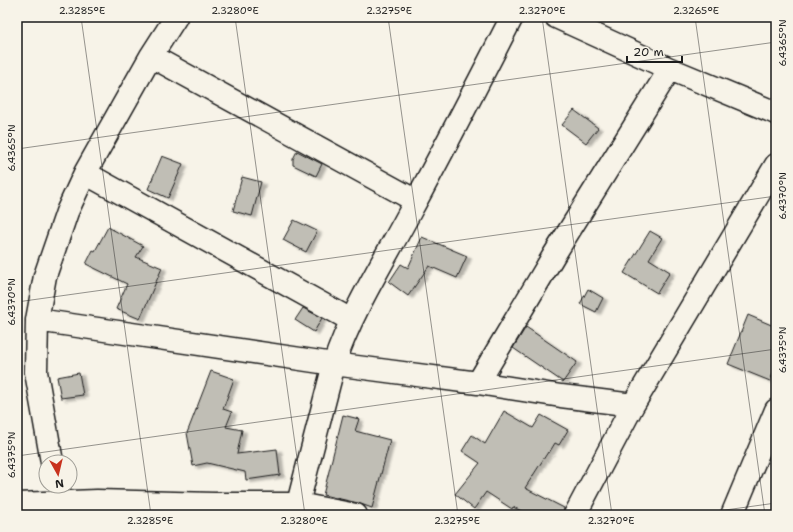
<svg xmlns="http://www.w3.org/2000/svg" width="793" height="532" viewBox="0 0 793 532" font-family="'Shantell Sans',sans-serif">
  <defs>
    <filter id="shadow"><feDropShadow dx="4.5" dy="2.5" stdDeviation="1" flood-color="#0004"/></filter>
  </defs>
  <rect width="100%" height="100%" fill="#f7f3e8"/>
  <filter id="ink" filterUnits="userSpaceOnUse"><feTurbulence type="fractalNoise" baseFrequency=".025" numOctaves="2"/><feDisplacementMap in="SourceGraphic" scale="8" xChannelSelector="R" yChannelSelector="G"/><feConvolveMatrix kernelMatrix="1 2 1 2 8 2 1 2 1" color-interpolation-filters="sRGB"/></filter>
  <g filter="url(#ink)">
    <path fill="#c0beb5" stroke="#1c1c1c" filter="url(#shadow)" d="M 574,110 L 598,128 L 586,143 L 562,125 Z
      M 297,151 L 322,164 L 316,176 L 293,165 L 293,159 Z
      M 162,156 L 183,164 L 168,198 L 148,189 Z
      M 242,177 L 261,182 L 252,216 L 233,211 Z
      M 294,220 L 317,231 L 306,252 L 283,240 Z
      M 108,227 L 143,246 L 136,257 L 162,268 L 140,319 L 116,309 L 127,284 L 86,264 L 93,250 L 95,251 Z
      M 650,231 L 662,238 L 649,259 L 670,272 L 657,293 L 624,273 Z
      M 422,237 L 467,256 L 457,278 L 429,266 L 408,296 L 389,282 L 401,264 L 408,268 Z
      M 588,289 L 603,298 L 596,312 L 580,304 Z
      M 303,308 L 322,318 L 314,332 L 295,320 Z
      M 748,315 L 776,327 L 776,366 L 770,381 L 728,364 Z
      M 526,327 L 577,362 L 563,382 L 513,348 Z
      M 211,371 L 234,379 L 223,409 L 232,412 L 226,427 L 242,430 L 237,454 L 277,449 L 280,475 L 246,480 L 245,472 L 207,463 L 193,466 L 187,433 Z
      M 79,373 L 83,395 L 61,398 L 57,377 Z
      M 504,411 L 533,428 L 541,415 L 568,430 L 559,445 L 555,443 L 549,453 L 548,452 L 525,488 L 564,508 L 563,515 L 530,515 L 513,507 L 512,509 L 486,492 L 474,509 L 455,494 L 480,463 L 462,451 L 472,435 L 485,444 Z
      M 343,415 L 359,419 L 355,431 L 390,440 L 372,508 L 358,503 L 323,495 Z"/>
    <g fill="none" stroke-linecap="round" stroke-linejoin="round">
      <defs>
        <path id="street" d="M 176,17 L 151,56 L 416,201
          M 556,17 L 670,69 L 776,113
          M 85,173 L 351,320
          M 37,320 L 334,364 L 478,383 L 561,396 L 633,405
          M 478,383 L 554,255 L 670,69
          M 52,462 L 36,372 L 37,320 L 45,276 L 67,212 L 85,173 L 151,56
          M 17,504 L 97,501 L 214,504 L 298,504 L 356,515
          M 295,515 L 334,364 C 352,310 384,261 411,210 C 446,146 479,81 512,17
          M 575,515 L 633,405 L 776,165
          M 732,515 L 776,410"/>
      </defs>
      <use href="#street" stroke="#1c1c1c" stroke-width="25"/>
      <use href="#street" stroke="#f7f3e8" stroke-width="22"/>
    </g>
  </g>
  <path fill="none" stroke="#1c1c1c" stroke-width="1" stroke-opacity="0.45" d="M 81,17 L 151,515M 235,17 L 305,515M 388,17 L 458,515M 542,17 L 612,515M 695,17 L 765,515M 17,149 L 776,42M 17,302 L 776,196M 17,456 L 776,349M 689,515 L 776,503"/>
  <rect width="793" height="532" fill="none" stroke="#f7f3e8" stroke-width="44"/>
  <g transform="translate(58 474) rotate(172)"><circle r="19" fill="#f7f3e8" stroke="#9f9d96"/>
  <path d="M0-3L7 15L0 10L-7 15Z" fill="#c8321e"/>
  <text y="-6" font-size="11" font-weight="bold" text-anchor="middle" fill="#1c1c1c">N</text>
  </g>
  <path d="M627 56v6h55v-6" fill="none" stroke="#1c1c1c" stroke-width="2"/>
  <text x="633" y="56" font-size="12" fill="#1c1c1c" stroke="#f7f3e8" stroke-width="3" paint-order="stroke">20 m</text>
  <rect x="22" y="22" width="749" height="488" fill="none" stroke="#1c1c1c" stroke-width="1.5"/>
  <g font-size="10" text-anchor="middle" fill="#1c1c1c">
    <text x="82" y="14">2.3285°E</text>
    <text x="235" y="14">2.3280°E</text>
    <text x="389" y="14">2.3275°E</text>
    <text x="542" y="14">2.3270°E</text>
    <text x="696" y="14">2.3265°E</text>
    <text transform="translate(782 43) rotate(-90)" y="4">6.4365°N</text>
    <text transform="translate(11 148) rotate(-90)" y="4">6.4365°N</text>
    <text transform="translate(782 196) rotate(-90)" y="4">6.4370°N</text>
    <text transform="translate(11 302) rotate(-90)" y="4">6.4370°N</text>
    <text transform="translate(782 350) rotate(-90)" y="4">6.4375°N</text>
    <text transform="translate(11 455) rotate(-90)" y="4">6.4375°N</text>
    <text x="150" y="524">2.3285°E</text>
    <text x="304" y="524">2.3280°E</text>
    <text x="457" y="524">2.3275°E</text>
    <text x="611" y="524">2.3270°E</text>
  </g>
</svg>
